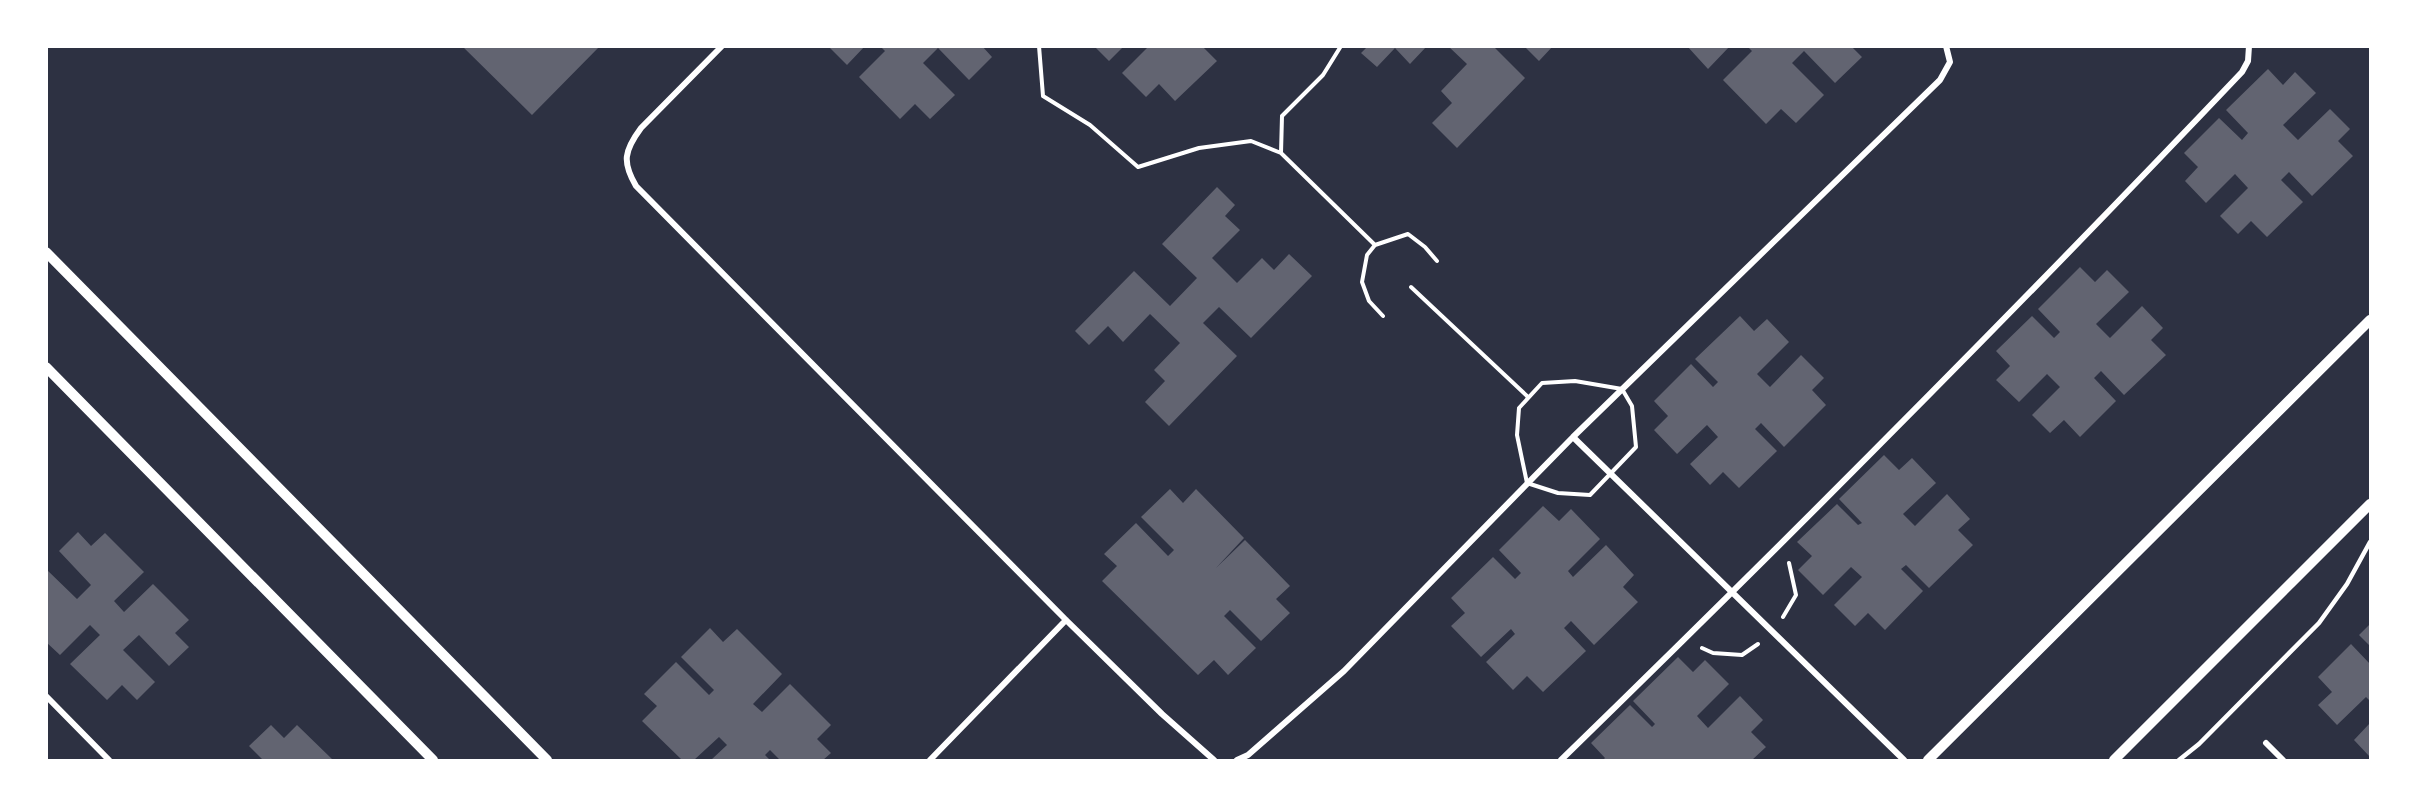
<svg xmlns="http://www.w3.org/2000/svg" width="2417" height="807" viewBox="0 0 2417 807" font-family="Quicksand,sans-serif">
  <rect width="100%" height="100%" fill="#2d3142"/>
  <path fill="#626471" d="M 462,46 L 600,46 L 532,115 Z
    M 828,46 L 865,46 L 847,65 Z
    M 880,46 L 982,46 L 992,57 L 969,80 L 938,48 L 923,63 L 955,95 L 930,119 L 915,104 L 900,119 L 859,77 L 885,51 Z
    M 1094,46 L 1124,46 L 1109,61 Z
    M 1149,46 L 1202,46 L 1217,61 L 1175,101 L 1159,84 L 1146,97 L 1122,73 Z
    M 1368,46 L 1427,46 L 1410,64 L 1395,48 L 1377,67 L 1361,53 Z
    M 1448,46 L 1493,46 L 1525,78 L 1457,148 L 1432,123 L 1452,103 L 1441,91 L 1467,64 Z
    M 1524,46 L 1553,46 L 1539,61 Z
    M 1687,46 L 1730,46 L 1708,69 Z
    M 1747,46 L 1851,46 L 1862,57 L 1835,83 L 1804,51 L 1792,63 L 1824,95 L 1796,123 L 1781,109 L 1766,124 L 1723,80 L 1752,51 Z
    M 2268,69 L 2283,85 L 2295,72 L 2316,93 L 2283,125 L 2298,140 L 2330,109 L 2350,129 L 2338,141 L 2353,156 L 2312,196 L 2289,172 L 2281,180 L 2303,202 L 2267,237 L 2251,221 L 2238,234 L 2220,216 L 2248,188 L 2235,174 L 2206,203 L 2185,181 L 2198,167 L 2184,153 L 2219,118 L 2242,140 L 2248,133 L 2226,110 Z
    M 1217,187 L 1235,205 L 1225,216 L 1240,230 L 1212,258 L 1237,283 L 1262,258 L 1274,270 L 1289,254 L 1312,276 L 1251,338 L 1219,307 L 1203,323 L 1237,356 L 1169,426 L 1145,402 L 1165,381 L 1154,370 L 1180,343 L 1150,314 L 1123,342 L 1108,326 L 1089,345 L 1075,331 L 1134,271 L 1170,306 L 1197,278 L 1162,244 Z
    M 2080,267 L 2095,282 L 2107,270 L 2129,292 L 2096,324 L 2110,338 L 2142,306 L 2163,328 L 2151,340 L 2166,355 L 2124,395 L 2101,371 L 2094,378 L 2116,401 L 2080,437 L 2064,420 L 2050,433 L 2032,415 L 2060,387 L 2047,374 L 2019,402 L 1996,380 L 2010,366 L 1996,351 L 2032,316 L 2054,338 L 2060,332 L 2038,309 Z
    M 1740,316 L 1754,331 L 1767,319 L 1789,342 L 1757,374 L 1770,387 L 1801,355 L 1824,378 L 1812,390 L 1826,405 L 1784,447 L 1761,423 L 1755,429 L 1777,451 L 1739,488 L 1723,472 L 1710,485 L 1690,464 L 1718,437 L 1707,425 L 1677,454 L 1654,430 L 1668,416 L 1654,401 L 1691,364 L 1713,387 L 1718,382 L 1695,359 Z
    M 1884,455 L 1899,470 L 1912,458 L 1936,483 L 1903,514 L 1915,526 L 1947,494 L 1970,519 L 1958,530 L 1973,545 L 1929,588 L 1906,565 L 1901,569 L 1923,591 L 1885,630 L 1868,613 L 1855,626 L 1834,605 L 1862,577 L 1851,567 L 1823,595 L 1798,570 L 1812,556 L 1797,542 L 1837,504 L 1858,525 L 1862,523 L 1839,499 Z
    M 1170,489 L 1183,503 L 1196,489 L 1244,538 L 1216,568 L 1245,540 L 1290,586 L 1276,599 L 1290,613 L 1261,641 L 1230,610 L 1224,616 L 1256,648 L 1228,675 L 1214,660 L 1198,675 L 1102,581 L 1117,566 L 1104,554 L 1136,523 L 1168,556 L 1174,550 L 1141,517 Z
    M 1543,506 L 1559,521 L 1571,509 L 1600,539 L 1568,571 L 1573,577 L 1606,545 L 1634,575 L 1623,587 L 1638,602 L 1594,645 L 1571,621 L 1564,628 L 1586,651 L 1543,692 L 1527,676 L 1513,690 L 1486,662 L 1515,634 L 1511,629 L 1481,657 L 1451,626 L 1465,613 L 1451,598 L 1493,557 L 1515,579 L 1521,573 L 1499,550 Z
    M 78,532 L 91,546 L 105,533 L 144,572 L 114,601 L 124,612 L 153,584 L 189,620 L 175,633 L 189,647 L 169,666 L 139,635 L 123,650 L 155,682 L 137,700 L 122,685 L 107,700 L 70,664 L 100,635 L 90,625 L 60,655 L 46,642 L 46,569 L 77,599 L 91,585 L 59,551 Z
    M 2370,624 L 2370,646 L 2359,635 Z
    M 710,628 L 723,642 L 737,629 L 782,674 L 753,704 L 762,712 L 790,684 L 831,725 L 817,739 L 831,753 L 823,760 L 780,760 L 770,750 L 765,755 L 770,760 L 711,760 L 727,745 L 719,737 L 694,760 L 682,760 L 642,721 L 657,706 L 644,694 L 676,662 L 709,695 L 714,690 L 681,657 Z
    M 2351,644 L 2370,664 L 2370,701 L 2366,697 L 2337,725 L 2318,705 L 2332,692 L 2318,677 Z
    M 1678,657 L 1693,672 L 1705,660 L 1729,684 L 1697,716 L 1708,728 L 1740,696 L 1763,720 L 1751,732 L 1766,747 L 1752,760 L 1603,760 L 1605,758 L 1591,743 L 1630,705 L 1652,727 L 1655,724 L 1633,701 Z
    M 2370,723 L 2370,757 L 2354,740 Z
    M 271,725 L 284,738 L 297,725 L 333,760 L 263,760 L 249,746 Z"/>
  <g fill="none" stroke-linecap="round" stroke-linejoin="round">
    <path stroke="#fff" stroke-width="4" d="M 1039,46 L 1043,96 L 1090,125 L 1138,167 L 1199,148 L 1251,141 L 1281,153 L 1375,245
      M 1281,153 L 1282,116 L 1323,75 L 1341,46
      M 1411,287 L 1528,397
      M 1383,316 L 1369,301 L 1362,282 L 1367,255 L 1375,245 L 1408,234 L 1425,247 L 1437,261
      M 1575,381 L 1622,389 L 1632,406 L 1636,447 L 1590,495 L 1558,493 L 1527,483 L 1517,435 L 1519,408 L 1542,383 Z
      M 1783,617 L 1796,595 L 1789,563
      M 1702,648 L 1713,653 L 1742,655 L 1758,644"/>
    <path stroke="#fff" stroke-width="4.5" d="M 2179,760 L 2199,744 L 2319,623 L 2347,584 L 2370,542"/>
    <path stroke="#fff" stroke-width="6" d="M 722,46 L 641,128 C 624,151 622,162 636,186 L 1066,620 L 1162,714 L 1214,760
      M 1573,437 L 1904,760
      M 46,696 L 109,760
      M 2266,743 L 2283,760
      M 930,760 L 1066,620
      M 1237,760 L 1248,755 L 1344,671 L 1573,437 L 1940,80 L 1950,62 L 1946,46
      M 1561,760 C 1792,535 2020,306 2242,72 L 2248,61 L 2249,46"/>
    <path stroke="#fff" stroke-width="10" d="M 46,252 L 547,760
      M 46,367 L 433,760
      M 1928,760 L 2370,320
      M 2114,760 L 2370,504"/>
  </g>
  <rect width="2417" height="807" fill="none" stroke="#ffffff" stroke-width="96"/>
</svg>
